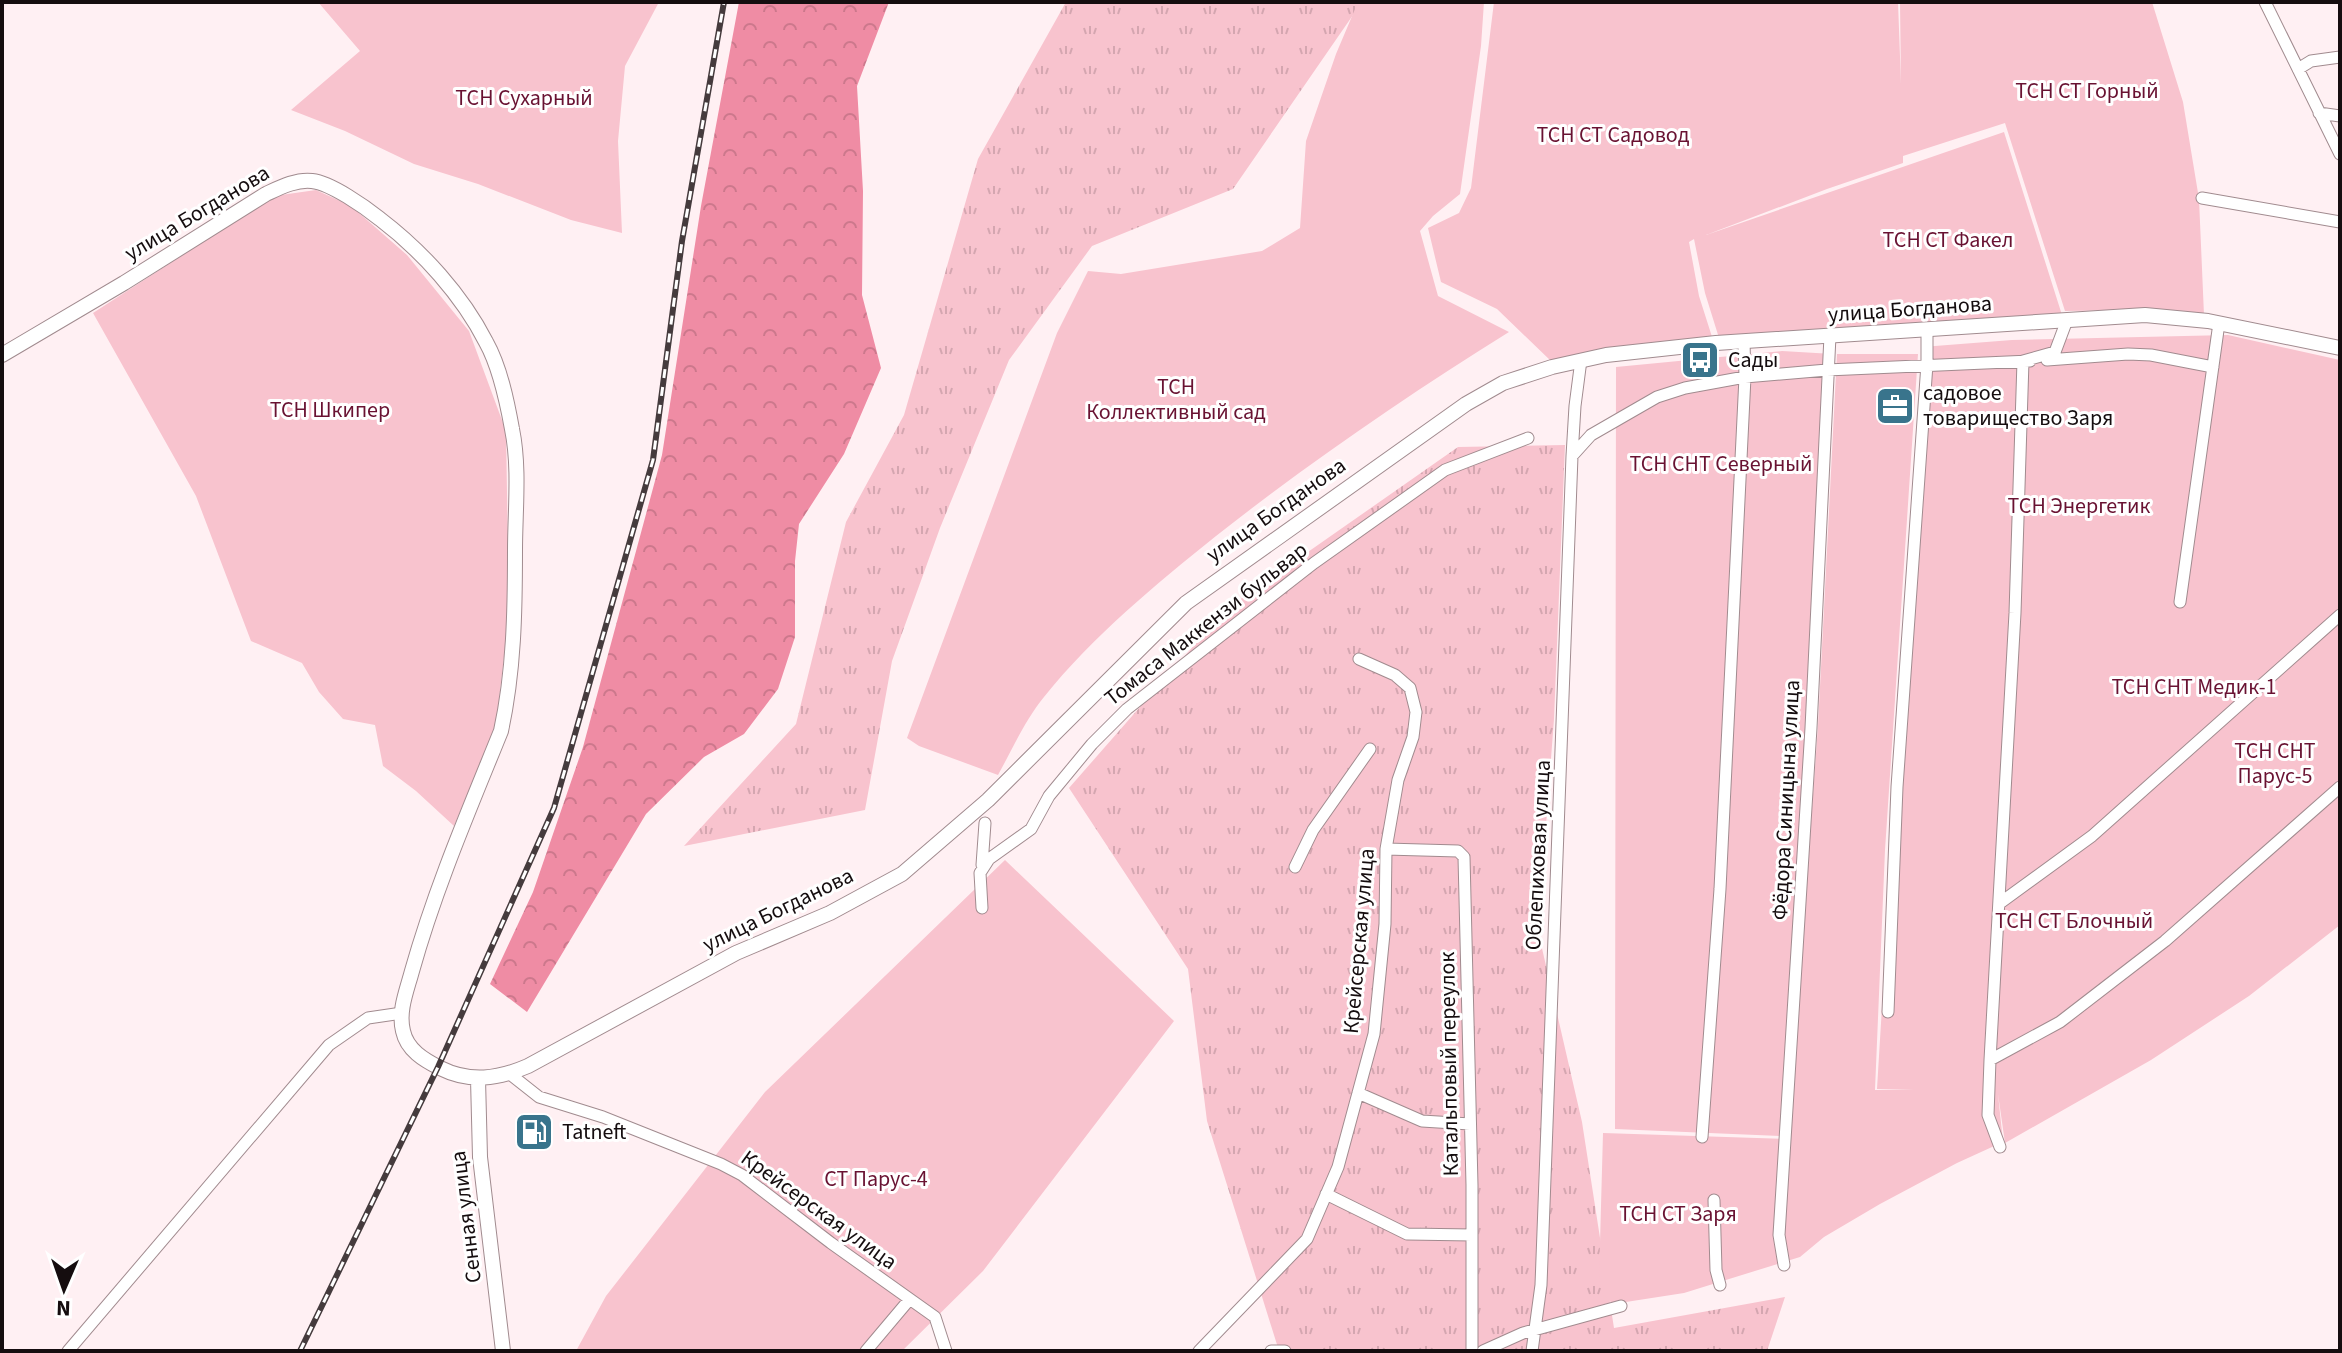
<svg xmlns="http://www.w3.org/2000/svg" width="2342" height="1353" viewBox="0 0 2342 1353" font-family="'Source Sans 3',sans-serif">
  <defs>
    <pattern id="grass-tufts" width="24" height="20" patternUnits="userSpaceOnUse" patternTransform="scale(2)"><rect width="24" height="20" fill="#f8c3ce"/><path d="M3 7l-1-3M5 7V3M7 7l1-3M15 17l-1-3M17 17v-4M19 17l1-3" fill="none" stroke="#d4a6b0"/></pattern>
    <pattern id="forest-crowns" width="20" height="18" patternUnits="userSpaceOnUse" patternTransform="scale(2)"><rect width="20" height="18" fill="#ef8ca4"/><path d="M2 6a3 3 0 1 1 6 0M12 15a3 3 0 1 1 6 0" fill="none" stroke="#cc788c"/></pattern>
  </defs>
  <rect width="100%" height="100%" fill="#fff0f3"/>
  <path fill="url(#grass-tufts)" d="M 1066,2 L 1362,2 L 1233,189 L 1092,246 L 1009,360 L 940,528 L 892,661 L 865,810 L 684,846 L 796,724 L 846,522 L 904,415 L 978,159 Z
    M 1565,445 L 1554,719 L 1538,931 L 1582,1122 L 1614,1328 L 1785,1297 L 1767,1351 L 1279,1351 L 1207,1121 L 1188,969 L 1069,788 L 1225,610 L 1458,447 Z"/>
  <path fill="url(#forest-crowns)" d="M 739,2 L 889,2 L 857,86 L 863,191 L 862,295 L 881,368 L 844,454 L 799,524 L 795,561 L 795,637 L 778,689 L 744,734 L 704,757 L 646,814 L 527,1012 L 490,984 L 533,892 L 583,747 L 662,455 L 701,206 Z"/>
  <path fill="#f8c3ce" d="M 318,2 L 659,2 L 625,66 L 618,141 L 622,233 L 571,220 L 478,184 L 414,164 L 345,131 L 291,110 L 360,51 Z
    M 1358,2 L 1484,2 L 1481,46 L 1460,194 L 1433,216 L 1420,231 L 1438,296 L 1509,332 C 1408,395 1310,462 1216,536 C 1155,585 1093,636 1044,697 C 1025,720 1012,750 998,775 L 919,746 L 907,738 L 1057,333 L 1088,271 L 1121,274 L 1262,251 L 1300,228 L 1306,141 L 1336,54 Z
    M 1494,2 L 1898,2 L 1901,84 L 1900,2 L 2152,2 L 2183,102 L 2199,199 L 2204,315 L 2141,310 L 2065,311 L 2005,123 L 1903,156 L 1903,163 L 1827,189 L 1706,235 L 2004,132 L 2062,315 L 1719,338 L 1705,293 L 1694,239 L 1689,242 L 1699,296 L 1713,340 L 1552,362 L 1497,309 L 1441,282 L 1428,228 L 1459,213 L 1471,188 Z
    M 316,190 L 351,206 L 407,255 L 469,331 L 506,431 L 509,613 L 496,726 L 454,826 L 416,791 L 383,766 L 375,725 L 343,719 L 319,692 L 302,663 L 251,641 L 196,496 L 93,313 L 274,196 Z
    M 2228,335 L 2340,360 L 2340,925 L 2249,996 L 2151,1060 L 2005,1143 L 1998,1094 L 2003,1142 L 1957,1163 L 1880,1204 L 1824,1237 L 1800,1257 L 1684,1293 L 1613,1304 L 1603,1295 L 1599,1279 L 1603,1133 L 1788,1139 L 1818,726 L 1837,354 L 1918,354 L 1885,850 L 1875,1090 L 1914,1090 L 1877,1089 L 1922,347 L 2012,340 Z
    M 1782,351 L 1833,354 L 1781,1136 L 1615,1129 L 1616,367 Z
    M 1005,860 L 1174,1021 L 983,1271 L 902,1351 L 576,1351 L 606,1296 L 765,1092 Z"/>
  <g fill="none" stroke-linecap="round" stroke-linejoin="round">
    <defs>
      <path id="minor" d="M 2265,2 L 2340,154
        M 2298,69 L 2311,61 L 2340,57
        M 2319,113 L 2340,116
        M 2202,198 L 2340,222
        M 2047,360 L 2128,354 L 2151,355 L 2213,367
        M 1572,456 L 1591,435 L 1617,420 L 1657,397 L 1685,388 L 1745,377 L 1827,370 L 2030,361
        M 2180,602 L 2219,323
        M 1386,849 L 1458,851 L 1464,857 L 1472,1185 L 1472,1351
        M 982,865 L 985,823
        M 1295,867 L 1313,830 L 1370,749
        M 2000,903 L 2092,836 L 2340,615
        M 982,908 L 980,873 L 989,859 L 1031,829 L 1049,796 L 1092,744 L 1127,709 L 1314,563 L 1445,470 L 1528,438
        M 1888,1012 L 1897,787 L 1927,364 L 1927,330
        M 1990,1060 L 2060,1022 L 2165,941 L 2340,787
        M 510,1074 L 539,1097 L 603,1117 L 721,1164 L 742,1175 L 831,1243 L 935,1317 L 946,1351
        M 1358,1093 L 1422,1121 L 1470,1124
        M 1702,1137 L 1720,889 L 1745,377 L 1744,342
        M 2000,1147 L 1988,1115 L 1990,1060 L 2015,613 L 2023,361 L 2055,352 L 2067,320
        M 1326,1194 L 1407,1234 L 1472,1235
        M 1714,1200 L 1716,1270 L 1720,1285
        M 1784,1265 L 1779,1235 L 1811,728 L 1830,336
        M 68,1351 L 329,1045 L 368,1018 L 402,1013
        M 866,1351 L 909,1300
        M 1199,1351 L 1307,1239 L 1338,1167 L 1374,1034 L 1385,924 L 1386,849 L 1398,780 L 1413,737 L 1416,712 L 1410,688 L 1395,675 L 1359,659
        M 1271,1351 L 1285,1351
        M 1483,1351 L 1523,1333 L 1621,1306
        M 1532,1351 L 1541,1285 L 1572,456 L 1575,406 L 1581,360"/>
      <path id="major" d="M 2,355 L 124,283 L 266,194 C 279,188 296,179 312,181 C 331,183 365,207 380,219 C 422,251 462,295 486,342 C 500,367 507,401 512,429 C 520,468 515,511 515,550 C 515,611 514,671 501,731 C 469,810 435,889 412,971 C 407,990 398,1011 403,1031 C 407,1050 424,1060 440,1068 C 470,1083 498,1079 528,1066 L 736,953 L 830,913 L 902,874 L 988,800 L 1186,603 L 1466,404 L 1503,383 L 1552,367 L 1606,355 L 1716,343 L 2145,315 L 2208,321 L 2340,348
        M 478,1079 L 480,1157 L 503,1351"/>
    </defs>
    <use href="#minor" stroke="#a18b8f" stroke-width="13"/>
    <use href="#major" stroke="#a18b8f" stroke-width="16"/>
    <use href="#minor" stroke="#fff" stroke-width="11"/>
    <use href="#major" stroke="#fff" stroke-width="14"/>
    <defs>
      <path id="rail" d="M 300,1351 L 438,1067 L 554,808 L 653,460 L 682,241 L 724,2"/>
    </defs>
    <use href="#rail" stroke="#453b3d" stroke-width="6"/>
    <use href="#rail" stroke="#fff" stroke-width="3" stroke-dasharray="9" stroke-linecap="butt"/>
  </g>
  <defs>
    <symbol id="bus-square" viewBox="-11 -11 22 22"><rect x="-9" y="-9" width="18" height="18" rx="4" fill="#39748c" stroke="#fff"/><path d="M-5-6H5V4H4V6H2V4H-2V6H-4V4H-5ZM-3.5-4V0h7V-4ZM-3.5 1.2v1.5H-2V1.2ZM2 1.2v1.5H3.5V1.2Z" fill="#fff"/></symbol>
    <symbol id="office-square" viewBox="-11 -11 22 22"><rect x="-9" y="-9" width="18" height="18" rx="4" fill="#39748c" stroke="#fff"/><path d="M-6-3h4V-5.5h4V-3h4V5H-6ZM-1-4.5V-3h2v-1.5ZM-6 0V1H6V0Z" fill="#fff"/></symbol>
    <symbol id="fuel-square" viewBox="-11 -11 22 22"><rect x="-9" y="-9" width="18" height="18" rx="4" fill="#39748c" stroke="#fff"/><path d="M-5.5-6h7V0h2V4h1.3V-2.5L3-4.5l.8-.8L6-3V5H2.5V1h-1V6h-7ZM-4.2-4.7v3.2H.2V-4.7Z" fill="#fff"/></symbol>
  </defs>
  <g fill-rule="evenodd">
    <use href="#bus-square" x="1678" y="338" width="44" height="44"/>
    <use href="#office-square" x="1873" y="384" width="44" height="44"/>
    <use href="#fuel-square" x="512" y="1110" width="44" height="44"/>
  </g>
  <g text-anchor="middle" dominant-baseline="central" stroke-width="6" stroke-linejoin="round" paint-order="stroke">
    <g font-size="22" fill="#691232" stroke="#fff">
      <text x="2087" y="91">ТСН СТ Горный</text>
      <text x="524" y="98">ТСН Сухарный</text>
      <text x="1613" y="135">ТСН СТ Садовод</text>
      <text x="1948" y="240">ТСН СТ Факел</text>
      <text x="1176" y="387">ТСН<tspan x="1176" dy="25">Коллективный сад</tspan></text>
      <text x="330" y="410">ТСН Шкипер</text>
      <text x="1721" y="464">ТСН СНТ Северный</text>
      <text x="2079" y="506">ТСН Энергетик</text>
      <text x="2194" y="687">ТСН СНТ Медик-1</text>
      <text x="2275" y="751">ТСН СНТ<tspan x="2275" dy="25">Парус-5</tspan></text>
      <text x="2074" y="921">ТСН СТ Блочный</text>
      <text x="876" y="1179">СТ Парус-4</text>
      <text x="1678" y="1214">ТСН СТ Заря</text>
    </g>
    <g font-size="22" fill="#150d0f" stroke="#fff">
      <text transform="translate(197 213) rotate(-31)">улица Богданова</text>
      <text transform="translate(1910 309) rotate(-4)">улица Богданова</text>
      <text transform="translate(1276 510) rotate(-35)">улица Богданова</text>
      <text transform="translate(1206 624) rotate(-38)">Томаса Маккензи бульвар</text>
      <text transform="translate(1786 800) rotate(-87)">Фёдора Синицына улица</text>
      <text transform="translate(1538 855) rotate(-87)">Облепиховая улица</text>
      <text transform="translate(778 910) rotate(-26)">улица Богданова</text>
      <text transform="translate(1359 941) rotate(-85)">Крейсерская улица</text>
      <text transform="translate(1449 1064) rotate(-91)">Катальповый переулок</text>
      <text transform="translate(819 1210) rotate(36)">Крейсерская улица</text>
      <text transform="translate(466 1217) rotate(-97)">Сенная улица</text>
    </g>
    <g font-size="22" fill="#150d0f" stroke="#fff" text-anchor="start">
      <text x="1728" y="360">Сады</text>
      <text x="1923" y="393">садовое<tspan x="1923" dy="25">товарищество Заря</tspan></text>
      <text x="562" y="1132">Tatneft</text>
    </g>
  </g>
  <rect width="2342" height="1353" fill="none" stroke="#150d0f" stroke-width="8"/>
  <g transform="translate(64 1289) rotate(182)" stroke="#ffffff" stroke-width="6" paint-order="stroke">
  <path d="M0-6L14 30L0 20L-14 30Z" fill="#150d0f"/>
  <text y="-12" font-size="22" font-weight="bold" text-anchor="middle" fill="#150d0f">N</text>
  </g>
</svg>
